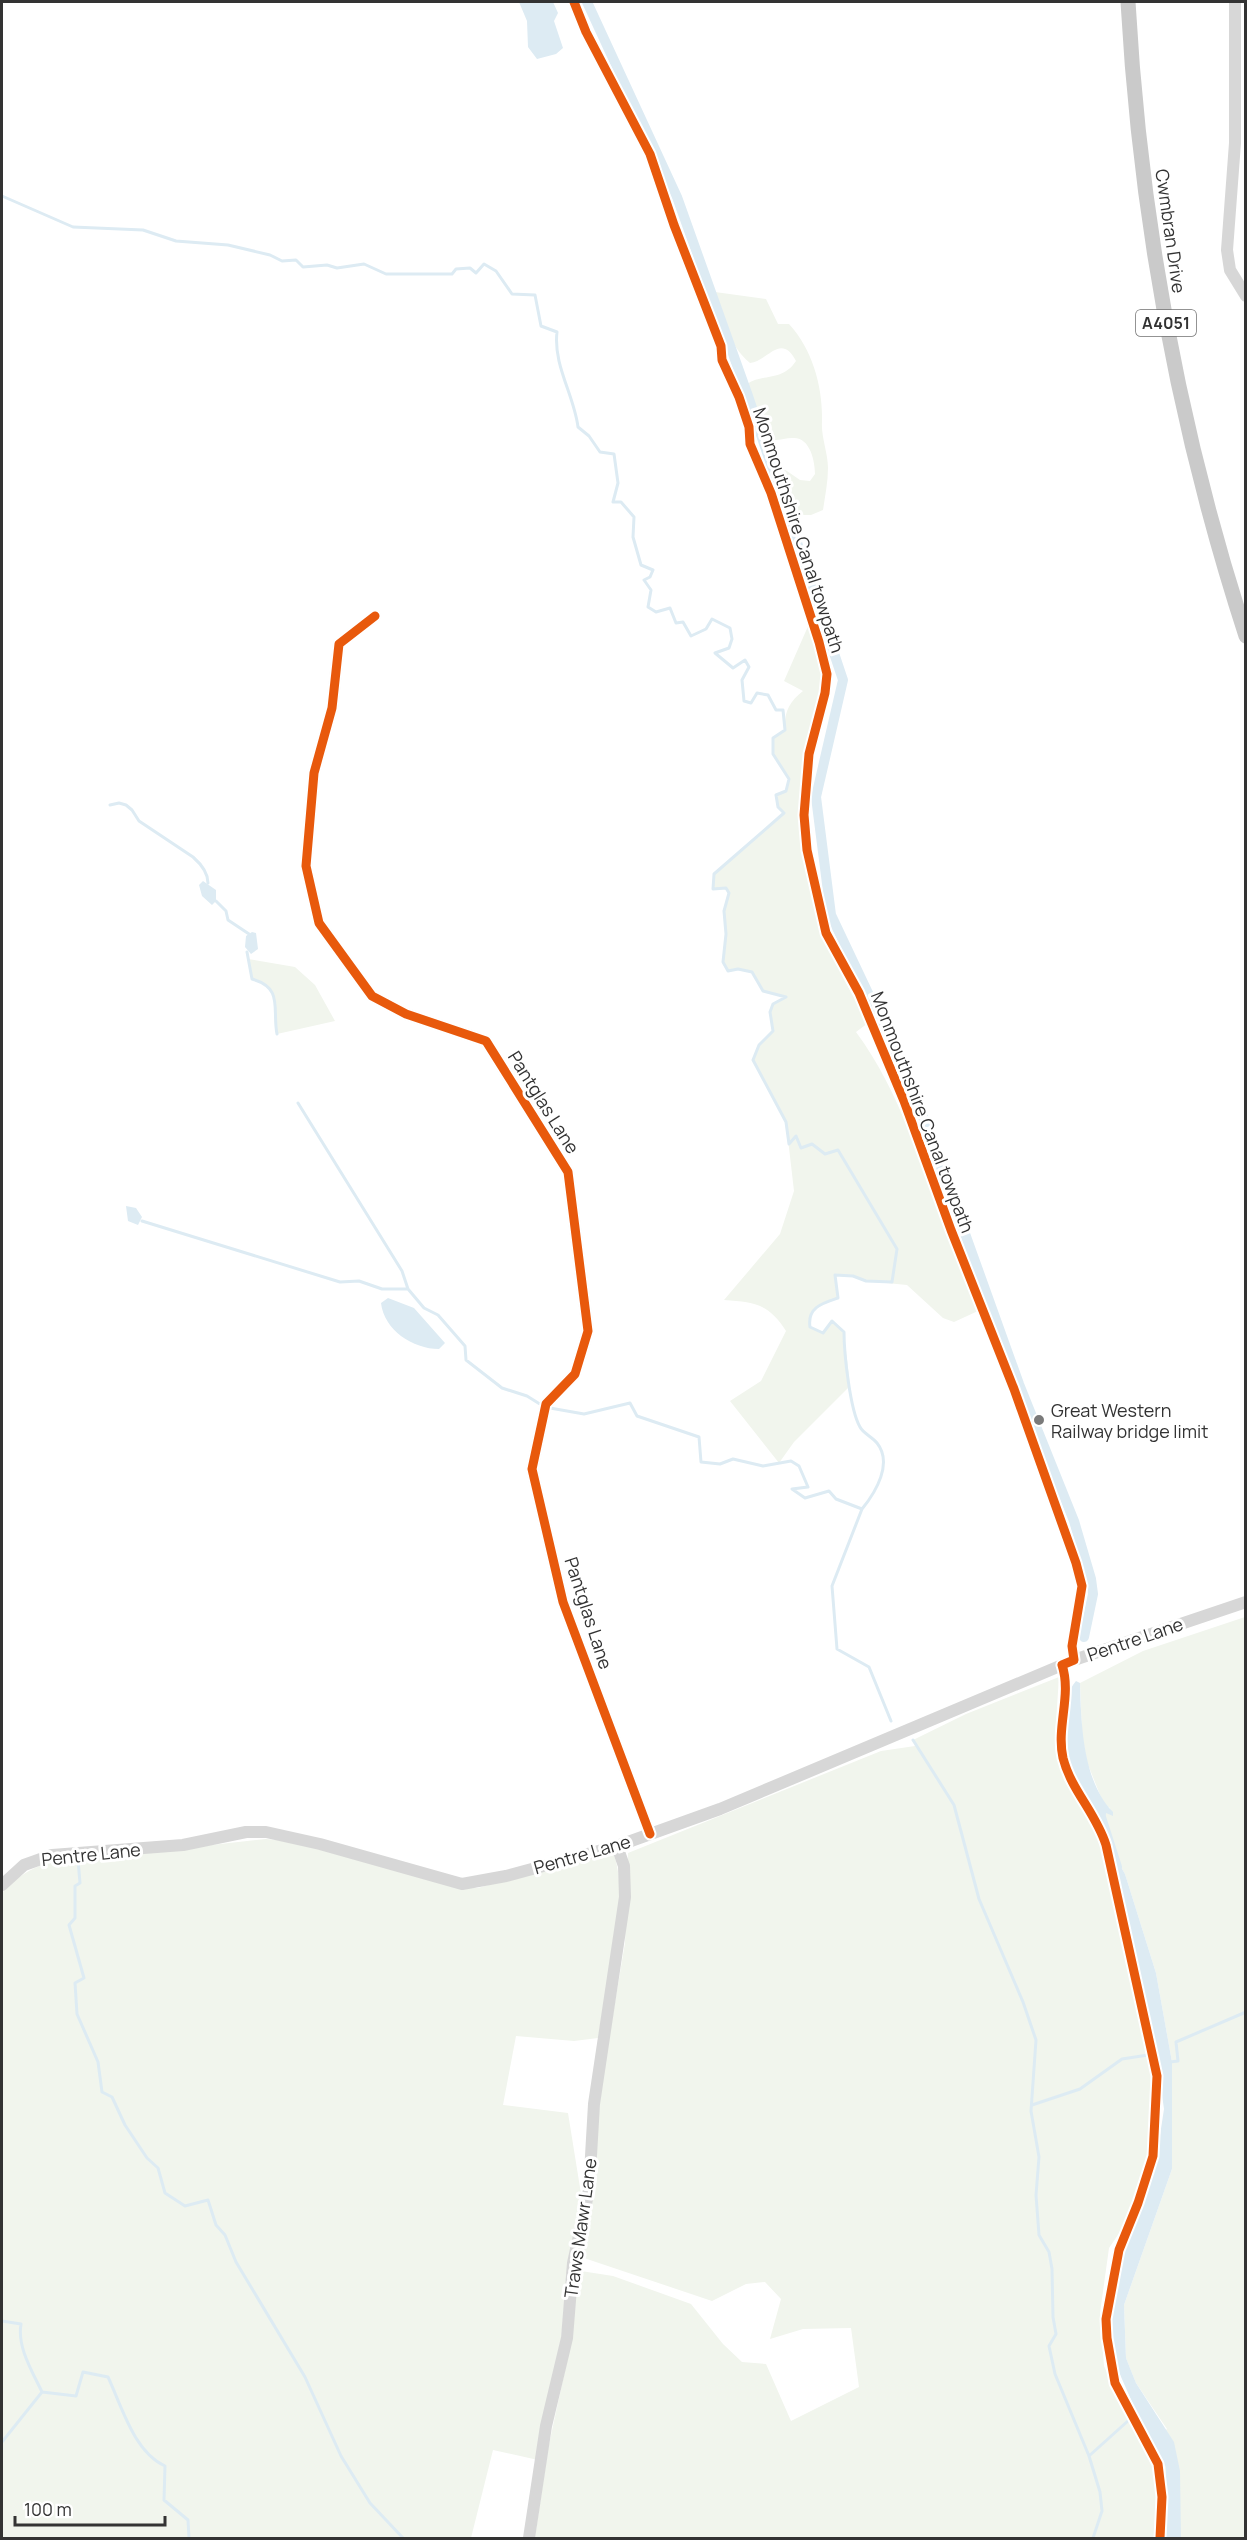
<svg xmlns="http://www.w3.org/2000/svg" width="1247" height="2540" viewBox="0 0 1247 2540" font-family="Manrope,sans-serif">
  <rect width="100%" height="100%" fill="#fff"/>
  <path fill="#f1f5ed" d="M 715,292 L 766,299 L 778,324 L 789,324 C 813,350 823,388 822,422 C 821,437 828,453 828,468 C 828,482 825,496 823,510 L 811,515 L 793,515 L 781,472 L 784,469 L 800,480 L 810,481 L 815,474 C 815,461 810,436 792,438 C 784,438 777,442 769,439 L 747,384 C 764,373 782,382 796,361 C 781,332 768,361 750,363 C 728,345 724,318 715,292 Z
    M 809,624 C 815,644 823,665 823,686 C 823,713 807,740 804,766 C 794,870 817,934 868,1023 L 856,1032 C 901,1093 922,1167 948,1238 C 957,1263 968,1287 978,1311 L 954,1322 L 943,1318 L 907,1285 L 866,1281 L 844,1274 L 836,1275 L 838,1298 C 823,1303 807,1307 810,1327 L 823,1333 L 832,1321 L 844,1332 L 850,1386 L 794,1442 L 779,1463 L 730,1401 L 761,1381 L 786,1331 C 769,1304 755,1302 724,1300 L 780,1234 L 794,1191 L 786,1122 L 753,1060 L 759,1045 L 773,1031 L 770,1012 L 773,1004 L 786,997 L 763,991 L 752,972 L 738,969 L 728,971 L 723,962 L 726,934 L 724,911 L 729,893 L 726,888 L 713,889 L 714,874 L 784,813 L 778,807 L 776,795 L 786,791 L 789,779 L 773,754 L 773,738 L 785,730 C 784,712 789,702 803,691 L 784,681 Z
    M 248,959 L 295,967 L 315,985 L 335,1021 L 277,1034 C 272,1009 284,988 252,979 Z
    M 1245,1617 L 1245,2538 L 535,2538 L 548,2449 L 570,2347 L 578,2274 L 581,2271 L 613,2276 L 691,2304 L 723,2344 L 742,2362 L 766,2364 L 791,2421 L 859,2387 L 851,2328 L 803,2329 L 770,2339 L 781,2299 L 765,2282 L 746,2284 L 712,2301 L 581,2257 L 591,2196 L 602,2080 L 625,1943 L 628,1853 L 881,1751 L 915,1746 L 913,1740 L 966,1714 L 1059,1677 L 1055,1737 L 1064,1780 L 1099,1837 L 1151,2071 L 1148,2156 L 1137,2193 L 1122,2229 L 1109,2248 L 1100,2313 L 1104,2366 L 1129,2420 L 1160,2435 L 1167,2429 L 1136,2383 L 1126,2358 L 1124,2305 L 1172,2169 L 1172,2062 L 1156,1973 L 1125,1874 L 1114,1855 L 1105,1825 L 1106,1813 L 1110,1808 L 1104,1805 L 1087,1762 L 1082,1734 L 1080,1683 L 1143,1651 Z
    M 266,1839 L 298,1842 L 457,1887 L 478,1888 L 547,1868 L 613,1853 C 631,1893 606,1993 598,2038 L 574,2041 L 516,2036 L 503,2105 L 568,2113 L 582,2200 L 569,2255 L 561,2340 L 538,2460 L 493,2450 L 471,2538 L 2,2538 L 2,1893 C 22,1870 47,1859 78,1860 Z"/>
  <path fill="#ddebf3" d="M 519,2 L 553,2 L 558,13 L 554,21 L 563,48 L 556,54 L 537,59 L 528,47 L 527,21 Z
    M 203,881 L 216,890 L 216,901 L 212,905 L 202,896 L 199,885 Z
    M 252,932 L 256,933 L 258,949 L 251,954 L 245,947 L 246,936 Z
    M 126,1206 L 136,1208 L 142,1217 L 138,1225 L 128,1221 Z
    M 388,1298 L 414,1308 L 445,1343 L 439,1349 C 413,1349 384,1330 381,1303 Z
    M 1076,1681 L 1080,1683 C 1081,1724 1083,1782 1113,1812 L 1113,1816 L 1106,1813 L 1105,1825 C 1075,1795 1062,1754 1066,1712 C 1067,1701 1068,1690 1076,1681 Z
    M 1114,1855 L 1125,1874 L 1156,1973 L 1172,2062 L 1172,2169 L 1124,2305 L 1126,2358 L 1136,2383 L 1174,2442 L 1180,2471 L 1181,2538 L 1165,2538 L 1166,2467 L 1135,2409 L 1112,2356 L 1111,2317 L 1117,2270 L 1139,2216 L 1155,2168 L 1164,2109 L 1156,2053 L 1128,1941 Z"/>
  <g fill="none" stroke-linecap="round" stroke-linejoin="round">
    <path stroke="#ddebf3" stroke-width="3" d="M 2,196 L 73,227 L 143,230 L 176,241 L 228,245 L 270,255 L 282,261 L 296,260 L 303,267 L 327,265 L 337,268 L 364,264 L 386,274 L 452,274 L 456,269 L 470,268 L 476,273 L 484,264 L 496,271 L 512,294 L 535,295 L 541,326 L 557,332 C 553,365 574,395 578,427 L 589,436 L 600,452 L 614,454 L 618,483 L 613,502 L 621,502 L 634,517 L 633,537 L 641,565 L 653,570 L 650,577 L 644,580 L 651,590 L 648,607 L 656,612 L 670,608 L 676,623 L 683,622 L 691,636 L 706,629 L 712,619 L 730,628 L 732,639 L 729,648 L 715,653 L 733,668 L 745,660 L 749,667 L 742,680 L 744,701 L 751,703 L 757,693 L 768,695 L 776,710 L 783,710 L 785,730 L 773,738 L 773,754 L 789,779 L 786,791 L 776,795 L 778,807 L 784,813 L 714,874 L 713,889 L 726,888 L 729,893 L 724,911 L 726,934 L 723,962 L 728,971 L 738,969 L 752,972 L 763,991 L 786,997 L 773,1004 L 770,1012 L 773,1031 L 759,1045 L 753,1060 L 786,1122 L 789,1144 L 796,1136 L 801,1148 L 812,1144 L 825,1154 L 838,1150 L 897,1249 L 892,1282 L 866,1281 L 853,1276 L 835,1275 L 838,1298 C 823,1303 807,1307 810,1327 L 823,1333 L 832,1321 L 844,1332 C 844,1353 850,1410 860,1427 C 863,1433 872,1437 877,1443 C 893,1463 876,1492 862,1509
      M 110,805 L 119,803 L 126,805 L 132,810 L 139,821 L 193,857 C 201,864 208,872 208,883
      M 216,901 L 226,911 L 228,920 L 249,934
      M 247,952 L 252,979 C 284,988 272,1009 277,1034
      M 298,1103 L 402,1271 L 408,1289 L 424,1308 L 438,1315 L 465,1346 L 466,1360 L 502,1388 L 527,1396 L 543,1406
      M 142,1221 L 340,1282 L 359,1281 L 382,1289 L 408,1289
      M 550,1408 L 584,1414 L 630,1403 L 637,1416 L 699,1437 L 701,1462 L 720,1464 L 733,1459 L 763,1466 L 791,1461 L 799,1466 L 808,1487 L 792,1489 L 805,1498 L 829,1491 L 836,1499 L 862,1509 L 832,1586 L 837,1649 L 869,1667 L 891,1721
      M 913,1740 L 954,1805 L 979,1899 L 1023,2002 L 1036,2040 L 1031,2111 L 1039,2157 L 1036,2195 L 1039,2235 L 1049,2252 L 1052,2269 L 1053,2317 L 1056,2334 L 1049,2346 L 1055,2374 L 1089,2456 L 1100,2492 L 1102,2511 L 1093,2538
      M 71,1859 L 78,1860 L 80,1883 L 75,1886 L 75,1918 L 69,1925 L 84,1978 L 75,1983 L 77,2014 L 98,2062 L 102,2092 L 112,2097 L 125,2125 L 147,2158 L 158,2168 L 165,2193 L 185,2206 L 208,2200 L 216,2225 L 225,2235 L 236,2262 L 305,2377 L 341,2456 L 370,2503 L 403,2538
      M 1170,2062 L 1178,2061 L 1176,2042 L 1246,2012
      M 1032,2105 L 1080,2089 L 1122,2059 L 1148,2055
      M 2,2321 L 21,2324 C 17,2347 32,2371 42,2392 L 76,2396 L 83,2372 L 108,2377 C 122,2407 134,2452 165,2466 L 164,2500 L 188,2520 L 189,2538
      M 2,2442 L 42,2392
      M 1089,2456 L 1129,2420"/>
    <path stroke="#ddebf3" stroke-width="10" d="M 587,2 L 677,197 L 748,396 L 843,680 L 816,797 L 831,915 L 912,1086 L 1019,1384 L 1074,1521 L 1091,1579 L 1093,1594 L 1084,1637
      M 1100,1814 L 1117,1867"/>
    <path stroke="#d7d7d7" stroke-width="12" d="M 1235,2 L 1235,143 L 1227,250 L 1230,270 L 1246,296
      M 375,616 L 339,644 L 332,708 L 314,773 L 306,866 L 319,923 L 372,996 L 406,1014 L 486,1041 L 568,1172 L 588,1331 L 575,1374 L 546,1404 L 532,1469 L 563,1602 L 650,1834
      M 2,1885 L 24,1865 L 52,1855 L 183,1845 L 246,1832 L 266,1832 L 320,1844 L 462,1884 L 506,1876 L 617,1846 L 720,1809 L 1074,1660 L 1246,1602
      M 529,2538 L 546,2426 L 567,2338 L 573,2263 L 589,2190 L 594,2104 L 625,1897 L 624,1866 L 617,1846"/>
    <path stroke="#cacaca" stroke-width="15" d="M 1128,2 C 1140,218 1179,430 1246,636"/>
    <defs>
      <path id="cycleway" d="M 574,2 L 586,32 L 650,154 L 674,225 L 721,346 L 722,360 L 739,397 L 749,427 L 750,444 L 771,493 L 819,642 L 827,674 L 825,693 L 809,754 L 804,815 L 807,850 L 826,933 L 859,993 L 904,1101 L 951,1230 L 1014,1389 L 1076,1563 L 1082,1586 L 1072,1646 L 1074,1660 L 1062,1665 C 1072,1695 1056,1727 1063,1758 C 1071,1790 1096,1813 1106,1845 L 1157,2076 L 1153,2156 L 1138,2203 L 1119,2250 L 1106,2319 L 1107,2338 L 1115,2383 L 1158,2464 L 1162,2497 L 1160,2538
        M 375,616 L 339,644 L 332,708 L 314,773 L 306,866 L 319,923 L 372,996 L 406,1014 L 486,1041 L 568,1172 L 588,1331 L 575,1374 L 546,1404 L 532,1469 L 563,1602 L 650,1834"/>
    </defs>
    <use href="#cycleway" stroke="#fff" stroke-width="13"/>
    <use href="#cycleway" stroke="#e8590c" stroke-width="9"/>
  </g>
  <circle fill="#7a7a7a" stroke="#fff" stroke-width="2" cx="1039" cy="1420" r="6"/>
  <g text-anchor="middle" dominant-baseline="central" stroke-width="6" stroke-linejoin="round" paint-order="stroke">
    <rect fill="#fff" stroke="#707070" stroke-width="1.5" x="1136" y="310" width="60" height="26" rx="4.5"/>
    <g font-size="16" font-weight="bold" fill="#333">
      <text x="1166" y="323">A4051</text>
    </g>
    <g font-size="18" fill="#333" stroke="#fff">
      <text transform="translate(1171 231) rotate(82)">Cwmbran Drive</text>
      <text transform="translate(799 530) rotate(72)">Monmouthshire Canal towpath</text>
      <text transform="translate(544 1102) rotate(58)">Pantglas Lane</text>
      <text transform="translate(923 1112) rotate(69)">Monmouthshire Canal towpath</text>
      <text transform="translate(589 1613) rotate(72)">Pantglas Lane</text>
      <text transform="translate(1135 1639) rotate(-19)">Pentre Lane</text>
      <text transform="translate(91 1854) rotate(-6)">Pentre Lane</text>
      <text transform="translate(582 1854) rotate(-16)">Pentre Lane</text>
      <text transform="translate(580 2228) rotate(-82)">Traws Mawr Lane</text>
    </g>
    <g font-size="18" fill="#333" stroke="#fff" text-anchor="start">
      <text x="1051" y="1410">Great Western<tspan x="1051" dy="21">Railway bridge limit</tspan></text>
    </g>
  </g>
  <rect width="1247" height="2540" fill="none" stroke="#333333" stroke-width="6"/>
  <path d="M15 2516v9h150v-9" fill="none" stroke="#333333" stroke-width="3"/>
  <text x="24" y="2516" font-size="18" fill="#333333" stroke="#ffffff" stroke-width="4.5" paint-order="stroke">100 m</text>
</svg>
